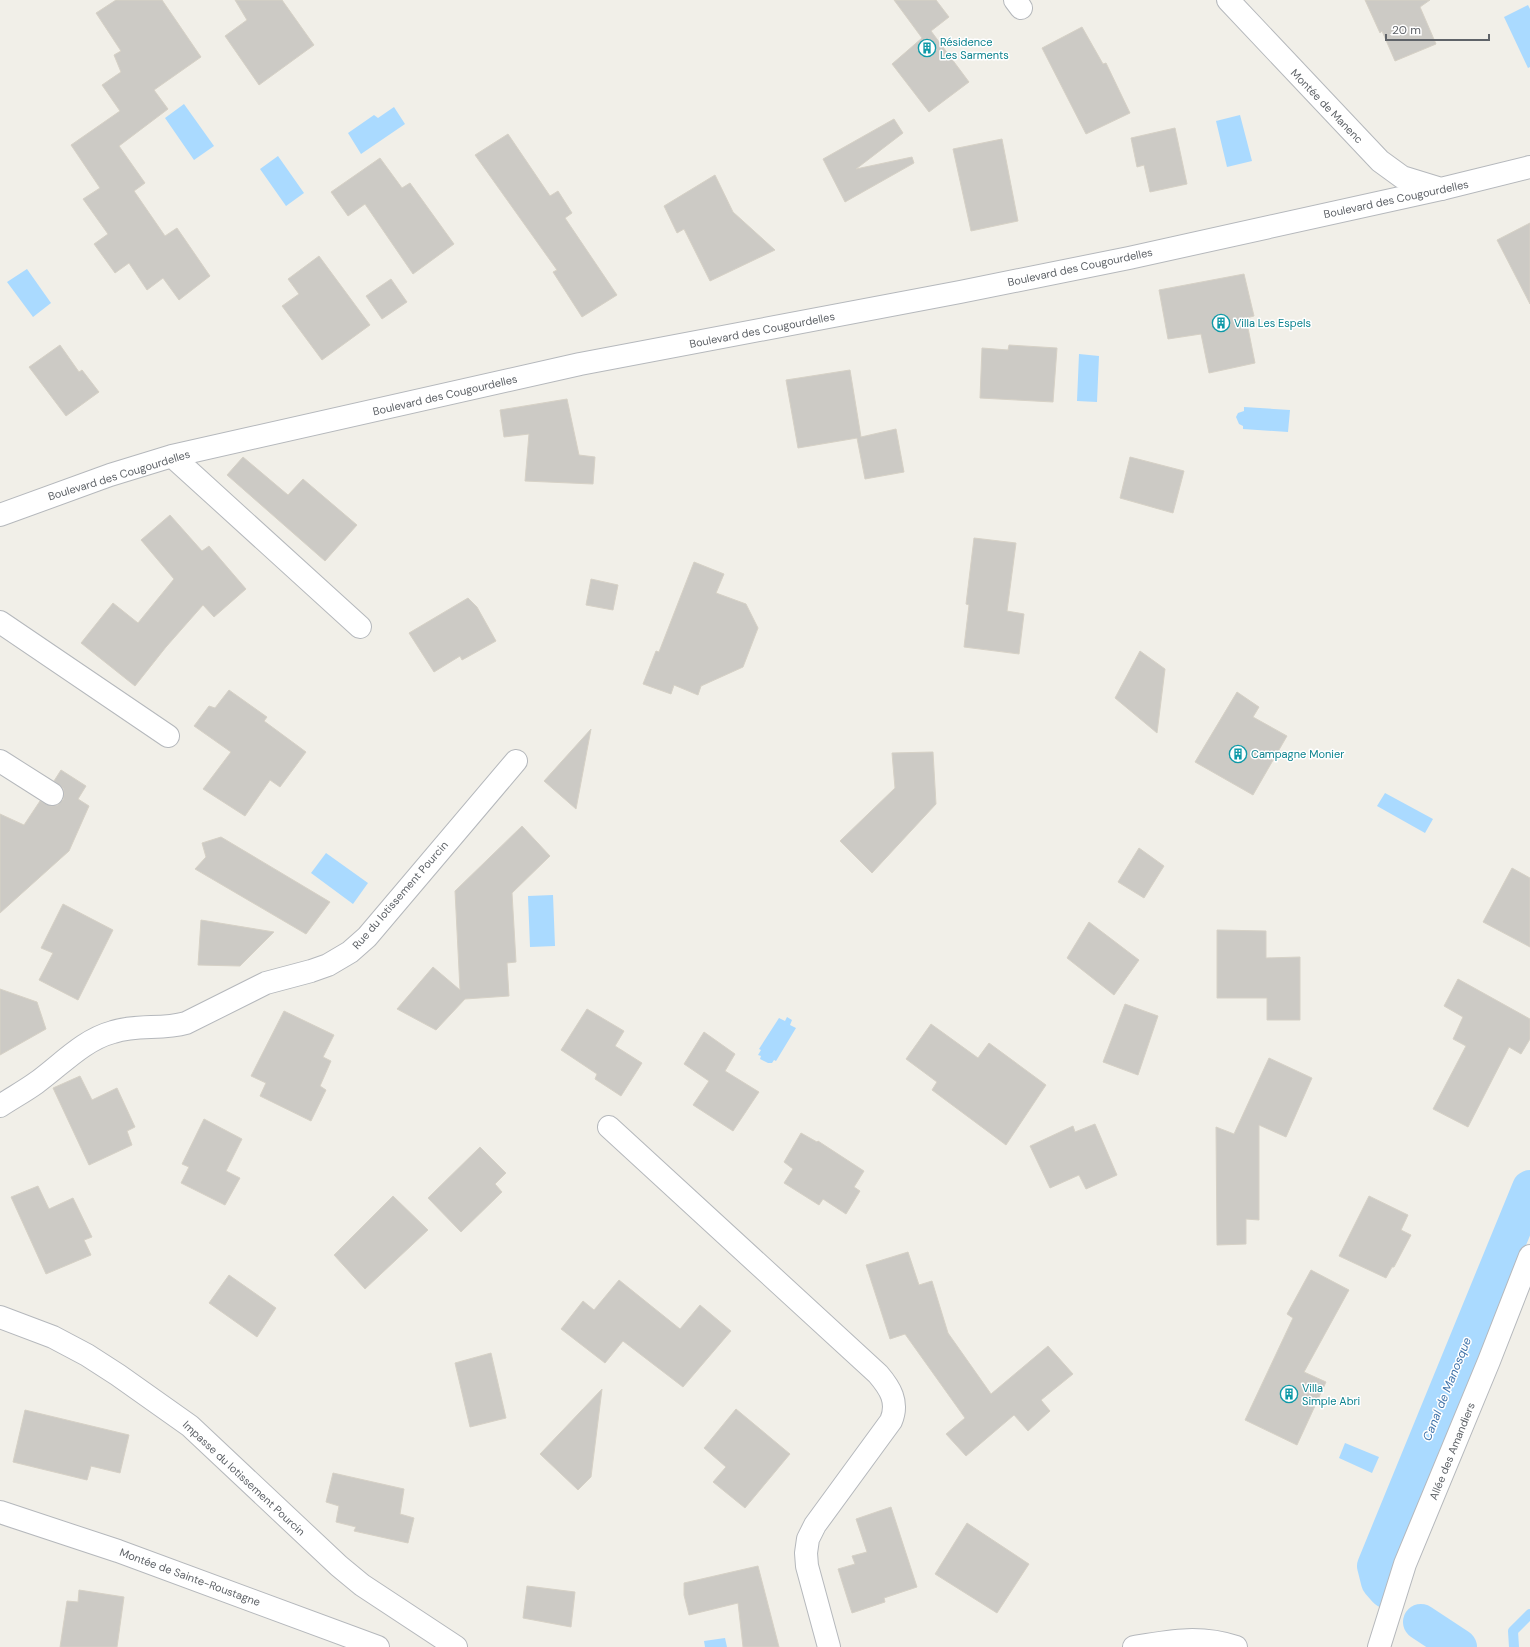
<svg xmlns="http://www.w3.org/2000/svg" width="1530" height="1647" viewBox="0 0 1530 1647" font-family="'DM Sans',sans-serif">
  <rect width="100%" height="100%" fill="#f1efe8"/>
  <path fill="#aadaff" d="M 1528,5 L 1530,9 L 1530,67 L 1528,68 L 1504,17 Z
    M 184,104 L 214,146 L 194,160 L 165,118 Z
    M 394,107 L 405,124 L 361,154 L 348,133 L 374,115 L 378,118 Z
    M 1240,115 L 1252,161 L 1227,167 L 1216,121 Z
    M 278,156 L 304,193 L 286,206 L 260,169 Z
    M 27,269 L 51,303 L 33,317 L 7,282 Z
    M 1079,354 L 1099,356 L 1097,402 L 1077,401 Z
    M 1244,407 L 1290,410 L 1288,432 L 1243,429 L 1243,426 L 1239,424 L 1236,417 L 1238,413 L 1244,411 Z
    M 1385,793 L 1433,819 L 1425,833 L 1377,806 Z
    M 326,853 L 368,883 L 353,904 L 311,873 Z
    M 553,895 L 555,946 L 530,947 L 528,896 Z
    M 787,1017 L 792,1020 L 790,1025 L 796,1028 L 776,1061 L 774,1060 L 772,1063 L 768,1063 L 760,1059 L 761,1056 L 758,1055 L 761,1050 L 759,1049 L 779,1018 L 785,1021 Z
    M 1345,1443 L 1379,1457 L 1372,1473 L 1339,1458 Z
    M 725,1638 L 727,1647 L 705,1647 L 704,1641 Z"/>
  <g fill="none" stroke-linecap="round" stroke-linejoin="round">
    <path stroke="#aadaff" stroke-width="10" d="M 1514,1647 L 1513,1631 L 1530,1614"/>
    <path stroke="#aadaff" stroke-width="36" d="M 1386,1590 L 1379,1582 L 1375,1566 L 1530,1188
      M 1421,1622 L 1459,1647"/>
  </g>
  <path fill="#cccac5" stroke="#d6d1c6" d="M 116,0 L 162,0 L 201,57 L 154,90 L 168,109 L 119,146 L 145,183 L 134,191 L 165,236 L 177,228 L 210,276 L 179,300 L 163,278 L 147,290 L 129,263 L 115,273 L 94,244 L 108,234 L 83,199 L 100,188 L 71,145 L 120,111 L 102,85 L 121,72 L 114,55 L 121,51 L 96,13 Z
    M 235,0 L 282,0 L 314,45 L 259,85 L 225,36 L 247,20 Z
    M 894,0 L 936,0 L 949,17 L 931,31 L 969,82 L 929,112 L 892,64 L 922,38 Z
    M 1365,0 L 1430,0 L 1420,7 L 1436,44 L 1395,61 L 1382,31 L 1380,33 Z
    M 1082,27 L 1103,64 L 1106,63 L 1130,113 L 1086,134 L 1042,48 Z
    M 894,119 L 903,133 L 856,169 L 912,157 L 914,163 L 845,202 L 823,159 Z
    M 1175,128 L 1187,184 L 1150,192 L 1144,165 L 1137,167 L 1131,138 Z
    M 508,134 L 550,196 L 558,191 L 572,213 L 565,218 L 617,295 L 582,317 L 553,272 L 557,270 L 475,155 Z
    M 1002,139 L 1018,221 L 971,231 L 953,149 Z
    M 380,158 L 402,188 L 410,183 L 454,244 L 413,274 L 365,204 L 348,216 L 331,192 Z
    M 715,175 L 733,212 L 775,250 L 710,281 L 684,229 L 677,233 L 664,206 Z
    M 1530,223 L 1530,304 L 1497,240 Z
    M 319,256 L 370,325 L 322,360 L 282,306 L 299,294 L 288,279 Z
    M 1244,274 L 1254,316 L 1246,318 L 1255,363 L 1209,373 L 1201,334 L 1168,339 L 1159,290 Z
    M 391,279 L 407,302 L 382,319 L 366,296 Z
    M 60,345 L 79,372 L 82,370 L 99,392 L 66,416 L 29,367 Z
    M 1009,345 L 1057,348 L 1053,402 L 980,398 L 982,348 L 1008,350 Z
    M 850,370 L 861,437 L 896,429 L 904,472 L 865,479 L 857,438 L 798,448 L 786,380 Z
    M 567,399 L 579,455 L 595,457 L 593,484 L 525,481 L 529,434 L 504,437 L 500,410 Z
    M 243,457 L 288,495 L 303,479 L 357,525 L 325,561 L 227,475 Z
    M 1130,457 L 1184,471 L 1173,513 L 1120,498 Z
    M 170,515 L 202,551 L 209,546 L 246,589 L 214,617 L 203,605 L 166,647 L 135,686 L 81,643 L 113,603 L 138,623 L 174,579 L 141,540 Z
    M 974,538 L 1016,543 L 1007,611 L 1024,614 L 1019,654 L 964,647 L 969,605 L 966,604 Z
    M 694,562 L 724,574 L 716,593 L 746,604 L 758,628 L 743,667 L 701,686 L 698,695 L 674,685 L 671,694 L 643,684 L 656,651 L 659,652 Z
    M 591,579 L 618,585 L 613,610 L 586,605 Z
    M 468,598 L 477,607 L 496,641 L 462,660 L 460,656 L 434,672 L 409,633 Z
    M 1140,651 L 1165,669 L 1157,733 L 1115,698 Z
    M 229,690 L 267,717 L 264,721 L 306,752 L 280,787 L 270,780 L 245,816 L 203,789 L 231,752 L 194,726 L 209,706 L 215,708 Z
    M 1237,692 L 1259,707 L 1253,717 L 1287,736 L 1253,795 L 1195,762 Z
    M 591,729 L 576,809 L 544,781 Z
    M 933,752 L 936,804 L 872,873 L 840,841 L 895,788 L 892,753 Z
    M 61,770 L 86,786 L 78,799 L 89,806 L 69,851 L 0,913 L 0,814 L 24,825 L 40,801 L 51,806 L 58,805 L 63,800 L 64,794 L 63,788 L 54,781 Z
    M 522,826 L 550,856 L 512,893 L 516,962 L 507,963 L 509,996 L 465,999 L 436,1030 L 397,1009 L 433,967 L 460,990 L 455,891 Z
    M 221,837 L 330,902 L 306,934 L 195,869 L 206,857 L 202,843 Z
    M 1139,848 L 1164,866 L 1144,898 L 1118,882 Z
    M 1512,868 L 1530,878 L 1530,947 L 1483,922 Z
    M 63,904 L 113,930 L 78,1000 L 39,980 L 53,953 L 41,948 Z
    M 201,920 L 274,932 L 240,966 L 198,965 Z
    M 1089,922 L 1139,960 L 1114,995 L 1067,958 Z
    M 1217,930 L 1266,931 L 1266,958 L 1300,957 L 1300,1020 L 1267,1020 L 1267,998 L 1217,998 Z
    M 1458,979 L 1530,1019 L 1530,1039 L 1521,1054 L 1509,1047 L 1468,1127 L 1433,1109 L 1466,1046 L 1453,1039 L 1463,1017 L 1444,1006 Z
    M 0,989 L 37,1002 L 46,1029 L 0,1055 Z
    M 1125,1004 L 1158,1016 L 1138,1075 L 1103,1062 Z
    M 587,1009 L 624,1031 L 615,1046 L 642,1063 L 621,1096 L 595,1079 L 597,1074 L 561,1050 Z
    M 284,1011 L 334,1035 L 323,1057 L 331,1061 L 320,1086 L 326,1090 L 311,1121 L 260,1096 L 266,1083 L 251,1076 Z
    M 931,1024 L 978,1058 L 989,1043 L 1046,1085 L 1006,1145 L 932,1090 L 937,1082 L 906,1059 Z
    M 704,1032 L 735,1054 L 725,1071 L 759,1092 L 733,1131 L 693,1105 L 709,1081 L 684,1064 Z
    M 1269,1058 L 1312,1078 L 1286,1137 L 1259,1125 L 1259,1220 L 1246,1219 L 1246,1244 L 1217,1245 L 1216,1127 L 1234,1134 Z
    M 80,1076 L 92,1100 L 117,1088 L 135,1127 L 127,1131 L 132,1145 L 89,1165 L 53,1088 Z
    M 204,1119 L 242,1139 L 226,1171 L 240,1178 L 225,1205 L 181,1183 L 189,1167 L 182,1164 Z
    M 1095,1124 L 1117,1175 L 1086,1189 L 1079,1175 L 1050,1188 L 1030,1146 L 1073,1126 L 1075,1132 Z
    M 801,1133 L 817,1142 L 818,1141 L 864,1171 L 854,1187 L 860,1191 L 846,1214 L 823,1199 L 819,1205 L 784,1183 L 793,1169 L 784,1162 Z
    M 480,1147 L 506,1173 L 495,1184 L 502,1192 L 461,1232 L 428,1198 Z
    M 38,1186 L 49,1209 L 73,1198 L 92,1237 L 84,1240 L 91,1255 L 46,1274 L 11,1197 Z
    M 393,1196 L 428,1230 L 365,1289 L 334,1255 Z
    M 1369,1196 L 1408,1215 L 1401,1230 L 1411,1235 L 1394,1267 L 1392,1267 L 1386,1278 L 1339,1256 Z
    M 908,1252 L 919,1285 L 932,1281 L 948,1333 L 991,1394 L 1048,1346 L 1073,1374 L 1041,1400 L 1050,1411 L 1028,1431 L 1014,1415 L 966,1456 L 946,1434 L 965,1418 L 905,1334 L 890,1339 L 866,1265 Z
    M 1311,1270 L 1349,1290 L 1304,1372 L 1326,1382 L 1297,1445 L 1245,1420 L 1293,1318 L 1287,1314 Z
    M 229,1275 L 276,1308 L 257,1337 L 209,1303 Z
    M 619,1280 L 680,1329 L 700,1305 L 731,1331 L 683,1387 L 623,1341 L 605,1363 L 561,1329 L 583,1301 L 594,1310 Z
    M 491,1353 L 506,1418 L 470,1427 L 455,1363 Z
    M 602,1389 L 591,1477 L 578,1490 L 540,1454 Z
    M 736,1409 L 790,1454 L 745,1508 L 713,1482 L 726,1467 L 704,1448 Z
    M 25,1410 L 129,1435 L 120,1473 L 91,1466 L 87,1480 L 13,1462 Z
    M 333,1473 L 404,1489 L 400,1514 L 414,1518 L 408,1543 L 354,1531 L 356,1527 L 336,1522 L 339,1506 L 326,1502 Z
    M 891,1507 L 917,1587 L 884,1598 L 885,1602 L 852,1613 L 838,1569 L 855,1564 L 852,1556 L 867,1552 L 856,1519 Z
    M 967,1523 L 1029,1564 L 997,1613 L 935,1574 Z
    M 758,1566 L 779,1647 L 743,1647 L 738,1603 L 689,1615 L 684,1595 L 684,1583 Z
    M 527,1586 L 575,1592 L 571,1627 L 523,1618 Z
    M 79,1590 L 124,1597 L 117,1647 L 60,1647 L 67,1601 L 78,1602 Z"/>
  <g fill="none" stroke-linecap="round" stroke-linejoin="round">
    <defs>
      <path id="minor" d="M 1015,0 L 1021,8
        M 172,456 L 360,627
        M 0,515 L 110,475 L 172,456 L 580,364 L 960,292 L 1129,258 L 1441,189
        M 0,622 L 168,736
        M 0,761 L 52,794
        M 0,1106 C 12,1098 25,1091 36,1083 C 61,1065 83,1040 113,1032 C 137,1024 162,1030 186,1023 L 266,983 L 311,971 L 328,965 L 350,952 L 367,937 L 516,761
        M 609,1127 L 878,1374 C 890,1388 899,1402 891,1421 L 815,1525 L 808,1539 L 806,1553 L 807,1566 L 829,1647
        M 0,1317 L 53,1337 L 87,1355 L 118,1375 L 190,1426 L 339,1566 L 362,1585 L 456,1647
        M 0,1512 L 118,1551 L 378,1647
        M 1134,1647 C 1170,1641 1200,1635 1236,1647
        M 1379,1647 L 1405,1564 L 1489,1361 L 1530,1256"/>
      <path id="tertiary" d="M 1228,0 L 1363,143 L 1380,161 L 1402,177 L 1441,189 L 1530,167"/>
    </defs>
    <use href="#minor" stroke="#b5b8bc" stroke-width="24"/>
    <use href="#tertiary" stroke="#b5b8bc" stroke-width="24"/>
    <use href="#minor" stroke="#fff" stroke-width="22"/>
    <use href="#tertiary" stroke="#fff" stroke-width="22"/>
  </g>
  <defs>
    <symbol id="building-ring" viewBox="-11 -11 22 22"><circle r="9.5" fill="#fff" stroke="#0f9aa8" stroke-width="1.5"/><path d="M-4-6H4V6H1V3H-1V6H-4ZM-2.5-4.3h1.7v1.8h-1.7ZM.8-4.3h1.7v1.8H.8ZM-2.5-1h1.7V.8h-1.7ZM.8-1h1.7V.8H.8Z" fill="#0f9aa8"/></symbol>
  </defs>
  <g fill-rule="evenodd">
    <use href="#building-ring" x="917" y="38" width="20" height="20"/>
    <use href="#building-ring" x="1211" y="313" width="20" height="20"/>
    <use href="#building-ring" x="1228" y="744" width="20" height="20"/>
    <use href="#building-ring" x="1279" y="1384" width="20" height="20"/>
  </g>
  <g text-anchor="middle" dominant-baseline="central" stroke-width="3" stroke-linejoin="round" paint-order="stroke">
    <g font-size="11" fill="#0d838f" stroke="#fff" text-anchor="start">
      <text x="940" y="42">Résidence<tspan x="940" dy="13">Les Sarments</tspan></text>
      <text x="1234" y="323">Villa Les Espels</text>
      <text x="1251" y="754">Campagne Monier</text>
      <text x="1302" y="1388">Villa<tspan x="1302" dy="13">Simple Abri</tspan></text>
    </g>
    <g font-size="11" fill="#5f6368" stroke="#fff">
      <text transform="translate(1327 106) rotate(46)">Montée de Manenc</text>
      <text transform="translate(1396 199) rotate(-12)">Boulevard des Cougourdelles</text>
      <text transform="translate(1080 267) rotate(-12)">Boulevard des Cougourdelles</text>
      <text transform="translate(762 330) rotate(-11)">Boulevard des Cougourdelles</text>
      <text transform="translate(445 395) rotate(-13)">Boulevard des Cougourdelles</text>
      <text transform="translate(119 475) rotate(-17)">Boulevard des Cougourdelles</text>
      <text transform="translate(400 895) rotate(-49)">Rue du lotissement Pourcin</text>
      <text transform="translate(1452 1451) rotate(-68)">Allée des Amandiers</text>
      <text transform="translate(244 1478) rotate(43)">Impasse du lotissement Pourcin</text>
      <text transform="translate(190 1577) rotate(20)">Montée de Sainte-Roustagne</text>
    </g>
    <g font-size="12" font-style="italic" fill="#4174aa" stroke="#fff">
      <text transform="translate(1447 1389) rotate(-68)">Canal de Manosque</text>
    </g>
  </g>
  <path d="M1386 34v6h103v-6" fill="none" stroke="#5f6368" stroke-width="2"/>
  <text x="1392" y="34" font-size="12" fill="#5f6368" stroke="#ffffff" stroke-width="3" paint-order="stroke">20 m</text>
</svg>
